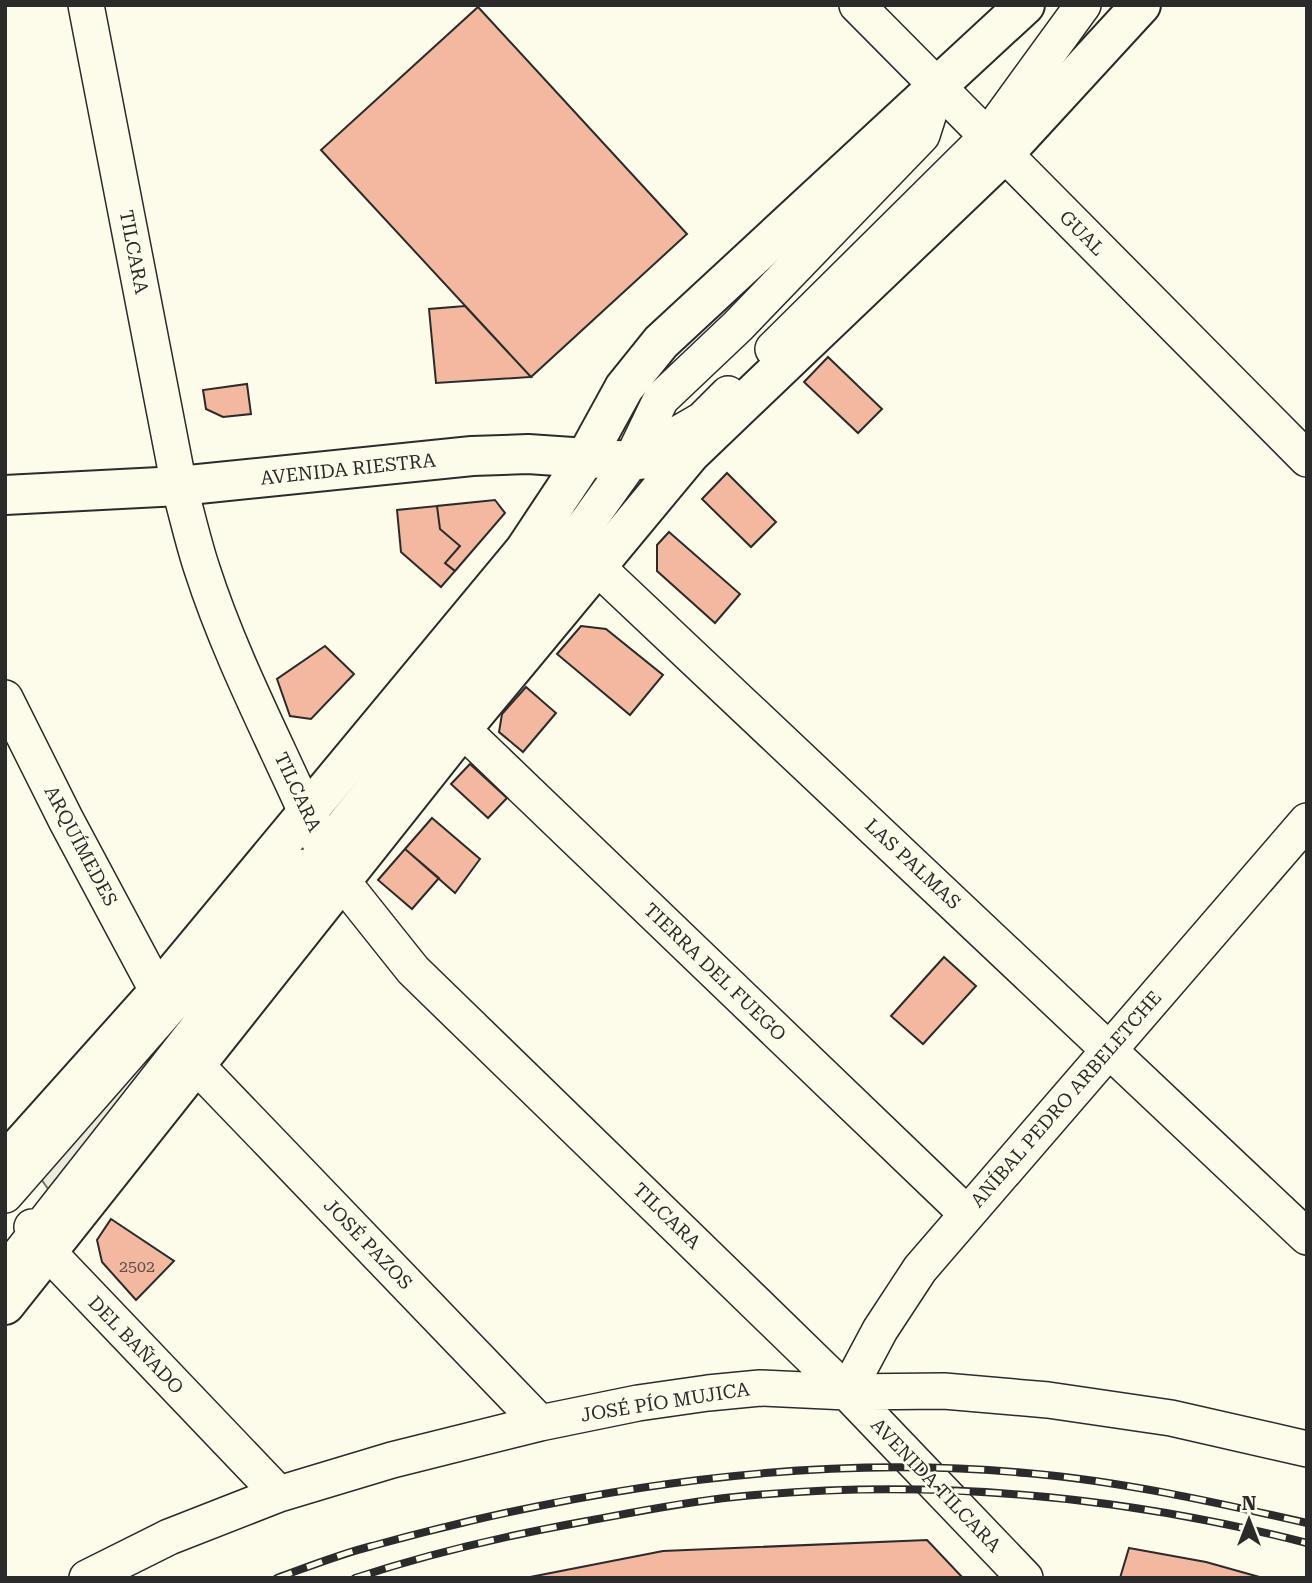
<svg xmlns="http://www.w3.org/2000/svg" width="1312" height="1583" viewBox="0 0 1312 1583" font-family="'Roboto Serif',serif">
  <rect width="100%" height="100%" fill="#fdfbea"/>
  <path fill="#ecebdb" stroke="#74746e" stroke-width="2" d="M 265,911 L 54,1197 L 36,1172 Z"/>
  <path fill="#f2b8a0" stroke="#2b2b2b" stroke-width="2" d="M 478,7 L 687,234 L 531,377 L 321,150 Z
    M 465,306 L 531,377 L 436,383 L 429,309 Z
    M 828,357 L 882,409 L 858,433 L 804,382 Z
    M 247,384 L 251,414 L 223,417 L 206,409 L 203,390 Z
    M 727,473 L 776,522 L 751,547 L 702,499 Z
    M 495,500 L 505,513 L 455,571 L 445,563 L 460,546 L 440,529 L 437,506 Z
    M 437,506 L 440,529 L 460,546 L 445,563 L 455,571 L 441,587 L 401,552 L 397,510 Z
    M 669,532 L 740,594 L 715,623 L 657,571 L 657,545 Z
    M 581,626 L 606,629 L 663,675 L 630,715 L 557,654 Z
    M 325,646 L 354,674 L 311,719 L 290,716 L 277,679 Z
    M 526,687 L 556,713 L 523,752 L 499,732 L 502,714 Z
    M 470,764 L 507,798 L 488,818 L 451,784 Z
    M 432,818 L 480,859 L 455,893 L 405,849 Z
    M 405,849 L 439,878 L 412,909 L 378,880 Z
    M 944,957 L 976,986 L 923,1044 L 891,1016 Z
    M 111,1219 L 174,1261 L 136,1300 L 102,1262 L 97,1240 Z
    M 927,1540 L 963,1578 L 525,1578 L 663,1551 Z
    M 1129,1548 L 1206,1562 L 1263,1578 L 1120,1578 Z"/>
  <g fill="none" stroke-linecap="round" stroke-linejoin="round">
    <defs>
      <path id="minor" d="M 86,5 L 179,486 C 187,514 193,542 202,569 C 229,653 271,734 307,814
        M 857,5 L 1307,459
        M 773,349 L 987,137 L 1083,5
        M 631,461 L 702,420 L 728,394
        M 592,539 L 596,566 L 1307,1237
        M 5,698 L 66,820 L 158,992
        M 462,729 L 967,1214
        M 342,881 L 413,970 L 847,1392 L 1025,1578
        M 196,1065 L 540,1423
        M 5,1195 L 263,900 L 304,867
        M 32,1227 L 48,1252 L 279,1494
        M 5,1273 L 277,927 L 325,849 L 589,520 L 631,461 L 661,399 L 738,326 L 922,135 L 938,85
        M 847,1392 L 880,1330 L 920,1269 L 1307,821
        M 87,1578 L 169,1537 L 279,1494 L 392,1460 L 540,1423 L 638,1403 L 708,1393 L 760,1388 L 847,1392 L 944,1391 L 1048,1400 L 1171,1418 L 1307,1449"/>
      <path id="major" d="M 5,495 L 179,486 L 472,456 L 528,454 L 631,461 L 690,454
        M 307,814 L 342,881
        M 5,1163 L 158,992 L 524,551 L 585,459 L 624,388 L 661,342 L 1025,5
        M 5,1305 L 462,729 L 690,454 L 1004,154 L 1141,5"/>
    </defs>
    <use href="#minor" stroke="#2b2b2b" stroke-width="38"/>
    <use href="#major" stroke="#2b2b2b" stroke-width="42"/>
    <use href="#minor" stroke="#fdfbea" stroke-width="35"/>
    <use href="#major" stroke="#fdfbea" stroke-width="38"/>
    <defs>
      <path id="rail" d="M 277,1578 C 308,1567 340,1554 372,1546 C 582,1488 808,1453 1026,1473 C 1121,1481 1214,1502 1307,1523
        M 355,1578 C 431,1553 509,1535 587,1521 C 635,1512 685,1502 734,1497 C 926,1478 1119,1495 1307,1543"/>
    </defs>
    <use href="#rail" stroke="#2b2b2b" stroke-width="8"/>
    <use href="#rail" stroke="#fdfbea" stroke-width="5" stroke-dasharray="16" stroke-linecap="butt"/>
  </g>
  <g text-anchor="middle" dominant-baseline="central" stroke-width="5" stroke-linejoin="round" paint-order="stroke">
    <g font-size="16" fill="#5d4e48">
      <text x="137" y="1266">2502</text>
    </g>
    <g font-size="19" fill="#2b2b2b" stroke="#fdfbea">
      <text transform="translate(1082 233) rotate(45)">GUAL</text>
      <text transform="translate(134 252) rotate(79)">TILCARA</text>
      <text transform="translate(348 469) rotate(-6)">AVENIDA RIESTRA</text>
      <text transform="translate(298 792) rotate(65)">TILCARA</text>
      <text transform="translate(81 846) rotate(62)">ARQUÍMEDES</text>
      <text transform="translate(913 864) rotate(43)">LAS PALMAS</text>
      <text transform="translate(715 972) rotate(44)">TIERRA DEL FUEGO</text>
      <text transform="translate(1066 1099) rotate(-49)">ANÍBAL PEDRO ARBELETCHE</text>
      <text transform="translate(667 1216) rotate(44)">TILCARA</text>
      <text transform="translate(368 1244) rotate(46)">JOSÉ PAZOS</text>
      <text transform="translate(136 1345) rotate(46)">DEL BAÑADO</text>
      <text transform="translate(665 1402) rotate(-9)">JOSÉ PÍO MUJICA</text>
      <text transform="translate(936 1485) rotate(46)">AVENIDA TILCARA</text>
    </g>
  </g>
  <rect width="1312" height="1583" fill="none" stroke="#2b2b2b" stroke-width="14"/>
  <g transform="translate(1249 1520)" stroke="#fdfbea" stroke-width="5" paint-order="stroke">
  <path d="M0-5L12 26L0 18L-12 26Z" fill="#2b2b2b"/>
  <text y="-10" font-size="19" font-weight="bold" text-anchor="middle" fill="#2b2b2b">N</text>
  </g>
</svg>
